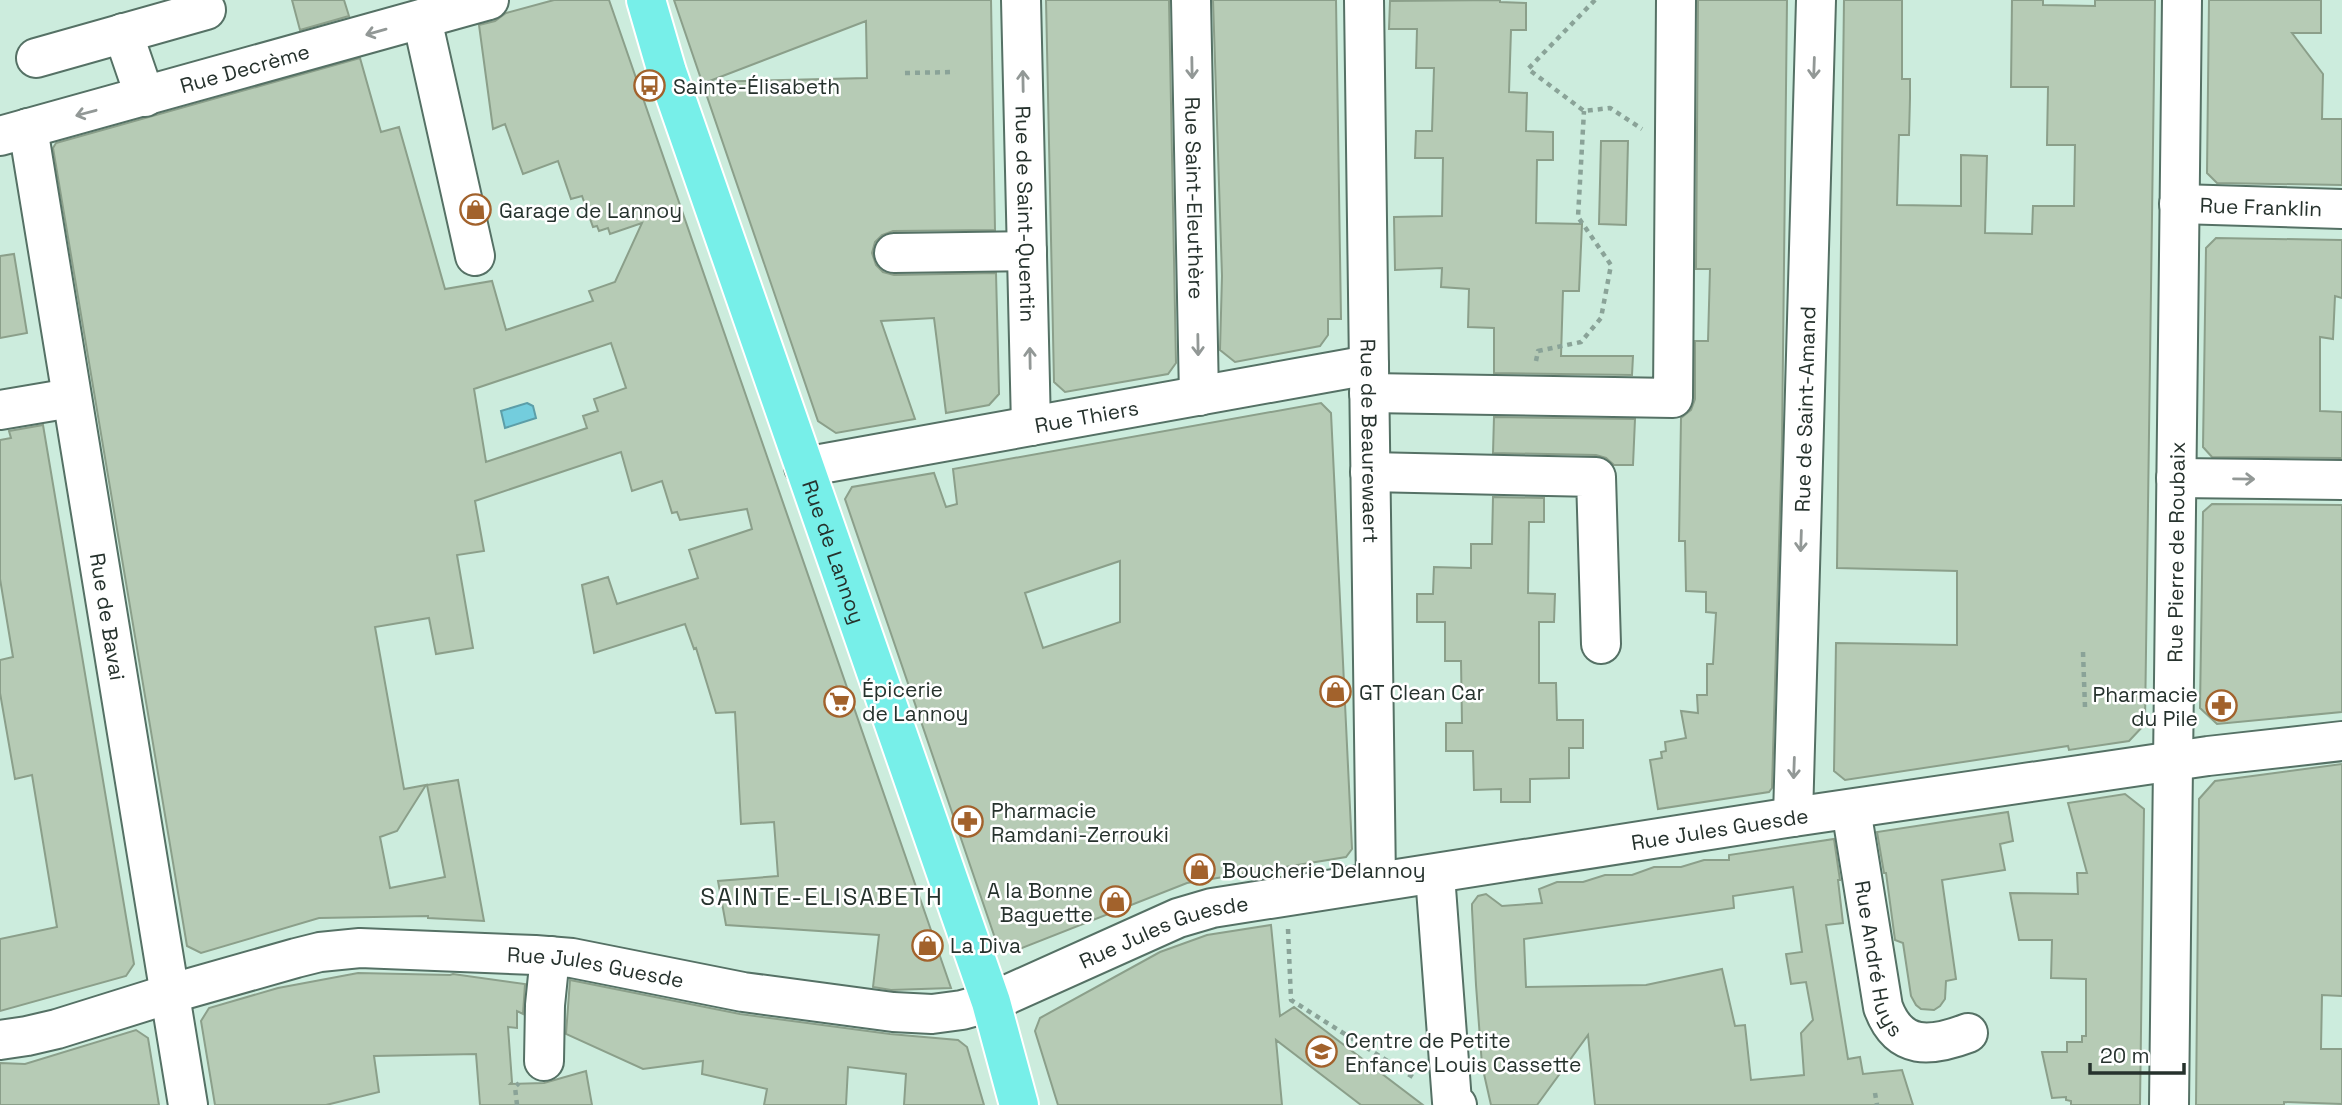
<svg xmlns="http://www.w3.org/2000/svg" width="2342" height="1105" viewBox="0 0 2342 1105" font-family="'Space Grotesk',sans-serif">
  <rect width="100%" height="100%" fill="#ccecdd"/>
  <path fill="#73cddd" stroke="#5c9ea8" stroke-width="2" d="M 527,403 L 533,406 L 536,418 L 505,428 L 501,411 Z"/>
  <path fill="#b6cbb5" stroke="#8b9f8a" stroke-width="2" fill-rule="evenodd" d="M 292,0 L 344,0 L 349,16 L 300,30 Z
    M 554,0 L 609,0 L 951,988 L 891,990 L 873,987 L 879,935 L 726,925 L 718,881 L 778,876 L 774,822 L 741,824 L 735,712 L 716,713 L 696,648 L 694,649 L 685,624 L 594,653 L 582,585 L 608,577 L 617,604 L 698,578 L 689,550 L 752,529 L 747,509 L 680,520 L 677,512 L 672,513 L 662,481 L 632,491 L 621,452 L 475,501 L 484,551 L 457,555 L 473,648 L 436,654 L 429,618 L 375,627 L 404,789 L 426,785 L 397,831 L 380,837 L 390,888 L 445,877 L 427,785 L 458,780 L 484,921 L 428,918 L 428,916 L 319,918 L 201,953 L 187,946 L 53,148 L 56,143 L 360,58 L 381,132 L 399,127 L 445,289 L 492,281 L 506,330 L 593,301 L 589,291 L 615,282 L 642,223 L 610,234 L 608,228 L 599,231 L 597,226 L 593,227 L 582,196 L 571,199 L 558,161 L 523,174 L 505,124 L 493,129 L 479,25 L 495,21 L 506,13 ZM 611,343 L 626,388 L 594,399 L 598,411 L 583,416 L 587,428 L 486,462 L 474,389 Z
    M 674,0 L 991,0 L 995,230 L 893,231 L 882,235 L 875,242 L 872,253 L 876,265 L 883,272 L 894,275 L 996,273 L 999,394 L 989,405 L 946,413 L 934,318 L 881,321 L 915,419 L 836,433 L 818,421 ZM 866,21 L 867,78 L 707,82 Z
    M 1046,0 L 1169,0 L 1176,363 L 1168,374 L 1065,392 L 1054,382 Z
    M 1213,0 L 1336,0 L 1341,319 L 1328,319 L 1328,335 L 1320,346 L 1235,362 L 1220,350 L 1222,276 Z
    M 1500,0 L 1500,2 L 1526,3 L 1526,30 L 1511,30 L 1509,92 L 1527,93 L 1526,131 L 1553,132 L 1553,160 L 1537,160 L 1536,223 L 1582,224 L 1579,291 L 1563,291 L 1561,356 L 1633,356 L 1632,375 L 1494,373 L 1494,328 L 1468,327 L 1469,289 L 1441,287 L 1442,268 L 1395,270 L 1394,217 L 1442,216 L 1443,158 L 1415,158 L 1416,131 L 1432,131 L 1434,68 L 1416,68 L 1417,29 L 1389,29 L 1390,1 Z
    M 1698,0 L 1787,0 L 1782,442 L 1772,788 L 1769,792 L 1658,809 L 1650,760 L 1662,758 L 1661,752 L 1666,751 L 1665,742 L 1686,738 L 1681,711 L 1698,713 L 1697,695 L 1707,695 L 1707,664 L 1713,664 L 1716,613 L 1706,612 L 1706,592 L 1686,591 L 1685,541 L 1679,541 L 1681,418 L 1691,410 L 1695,399 L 1695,341 L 1708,341 L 1710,269 L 1696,269 Z
    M 1844,0 L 1902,0 L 1902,79 L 1910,79 L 1910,98 L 1909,135 L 1899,135 L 1897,205 L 1961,206 L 1961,155 L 1987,156 L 1985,233 L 2032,234 L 2033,206 L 2074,206 L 2075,145 L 2047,145 L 2048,87 L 2011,87 L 2012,0 L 2043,0 L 2043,5 L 2095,6 L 2095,0 L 2155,0 L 2145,724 L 2129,741 L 2069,750 L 2068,746 L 1845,780 L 1834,771 L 1836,643 L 1957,645 L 1957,571 L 1837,568 Z
    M 2209,0 L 2321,0 L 2321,33 L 2292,33 L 2323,74 L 2322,119 L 2342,119 L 2342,185 L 2217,183 L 2207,173 Z
    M 1601,141 L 1628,141 L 1626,225 L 1599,224 Z
    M 2216,238 L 2342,240 L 2342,298 L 2335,296 L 2333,339 L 2320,337 L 2320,411 L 2342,412 L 2342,458 L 2212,457 L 2203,447 L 2206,248 Z
    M 14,254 L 27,333 L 0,338 L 0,256 Z
    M 1321,403 L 1331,413 L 1352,849 L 1346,857 L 1187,883 L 1017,950 L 996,941 L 845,499 L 852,487 L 934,473 L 946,507 L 957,504 L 953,469 ZM 1120,561 L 1120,622 L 1043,648 L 1025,593 Z
    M 1494,417 L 1635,419 L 1633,465 L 1614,465 L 1606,458 L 1596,455 L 1493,453 Z
    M 43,425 L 134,964 L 126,976 L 0,1011 L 0,939 L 57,927 L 32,775 L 15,779 L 0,693 L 0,660 L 13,657 L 0,579 L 0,440 L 11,438 L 9,431 Z
    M 1493,497 L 1544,498 L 1544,522 L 1529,522 L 1528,593 L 1555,594 L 1554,622 L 1539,622 L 1539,683 L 1556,683 L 1557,720 L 1583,720 L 1583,748 L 1569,748 L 1569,778 L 1530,779 L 1530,802 L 1501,802 L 1501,789 L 1474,790 L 1473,751 L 1446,751 L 1446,723 L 1462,723 L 1461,661 L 1445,661 L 1445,622 L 1417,622 L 1417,594 L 1433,594 L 1434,567 L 1471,568 L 1471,544 L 1492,544 Z
    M 2212,504 L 2342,505 L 2342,712 L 2217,724 L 2200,708 L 2203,512 Z
    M 2342,764 L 2342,996 L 2322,995 L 2321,1049 L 2342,1049 L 2342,1104 L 2284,1102 L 2284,1105 L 2196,1105 L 2199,799 L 2215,781 Z
    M 2125,794 L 2144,809 L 2140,1105 L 2071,1105 L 2071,1101 L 2066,1100 L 2066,1097 L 2052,1098 L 2042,1052 L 2067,1052 L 2067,1042 L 2082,1042 L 2082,1036 L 2086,1036 L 2086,979 L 2051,978 L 2052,940 L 2019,940 L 2010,893 L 2078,894 L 2077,873 L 2087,873 L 2068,803 Z
    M 2008,812 L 2013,841 L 2000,844 L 2005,870 L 1942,880 L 1956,979 L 1946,981 L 1945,999 L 1940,1006 L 1934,1010 L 1921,1009 L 1916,1005 L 1911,996 L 1903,943 L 1895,940 L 1886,873 L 1884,873 L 1877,832 Z
    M 1834,839 L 1840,880 L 1838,880 L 1843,923 L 1826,925 L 1848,1059 L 1860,1057 L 1863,1074 L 1902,1070 L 1913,1105 L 1595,1105 L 1588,1035 L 1537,1105 L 1491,1105 L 1482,1065 L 1476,985 L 1472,909 L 1472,904 L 1478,896 L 1486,894 L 1502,906 L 1542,903 L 1539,889 L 1557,882 L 1583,882 L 1605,875 L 1632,875 L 1654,867 L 1681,867 L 1704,860 L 1729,860 L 1729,855 ZM 1793,887 L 1802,952 L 1786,954 L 1791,984 L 1806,982 L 1813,1020 L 1801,1033 L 1804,1075 L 1751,1080 L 1745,1025 L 1735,1026 L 1722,969 L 1646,985 L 1526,987 L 1524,939 L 1734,908 L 1733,896 Z
    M 1271,925 L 1280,1016 L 1294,1007 L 1423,1105 L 1361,1105 L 1276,1040 L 1282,1105 L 1058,1105 L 1035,1031 L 1040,1018 L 1160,952 L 1207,935 Z
    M 358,973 L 450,975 L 453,974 L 525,984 L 523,1014 L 517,1011 L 517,1028 L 508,1027 L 512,1082 L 510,1084 L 544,1083 L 586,1071 L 592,1105 L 480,1105 L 476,1054 L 374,1056 L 379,1092 L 326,1105 L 215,1105 L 201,1021 L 209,1008 L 278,988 Z
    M 570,980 L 740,1014 L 890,1034 L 958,1040 L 967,1047 L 984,1105 L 904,1105 L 906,1074 L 848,1067 L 846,1105 L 764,1105 L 767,1089 L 702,1074 L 703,1061 L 643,1069 L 566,1034 Z
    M 136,1030 L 148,1038 L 159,1105 L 0,1105 L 0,1063 L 25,1064 Z"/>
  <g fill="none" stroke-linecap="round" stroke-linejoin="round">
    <defs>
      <g id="minor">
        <path id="s1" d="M 1021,0 L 1031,426"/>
        <path id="s2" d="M 1191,0 L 1199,396"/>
        <path id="s3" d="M 1364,0 L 1376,882"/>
        <path d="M 422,19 L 475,256"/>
        <path d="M 123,33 L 145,97"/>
        <path d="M 36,58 L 206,10"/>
        <path id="s4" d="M 28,128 L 188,1105"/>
        <path id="s5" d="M 0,136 L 489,0"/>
        <path id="s6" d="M 2179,204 L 2342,209"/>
        <path d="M 894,253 L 1027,251"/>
        <path d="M 1369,393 L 1673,398 L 1676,0"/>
        <path d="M 0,410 L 71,398"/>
        <path id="s7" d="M 804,467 L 1369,365"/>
        <path d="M 1370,472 L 1596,477 L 1601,644"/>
        <path d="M 2176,478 L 2342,480"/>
        <path id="s8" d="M 1851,809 L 1883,1007 C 1899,1051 1931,1047 1968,1033"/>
        <path id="s9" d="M 1793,817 L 1816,0"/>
        <path d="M 1435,875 L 1452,1102 L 1457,1105"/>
        <path id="s10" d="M 0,1040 L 27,1036 L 57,1029 L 169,994 L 296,958 L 320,952 L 360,948 L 535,955 L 572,958 L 743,992 L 893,1012 L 932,1014 L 962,1010 L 991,1002 L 1178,918 L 1212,908 L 1793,817 L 2208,756 L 2342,741"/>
        <path d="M 544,1061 L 545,1005 L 550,956"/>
        <path id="s11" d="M 2169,1105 L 2182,0"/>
      </g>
      <g id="major">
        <path id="s12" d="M 646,0 L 667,72 L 991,1002 L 1019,1105"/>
      </g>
    </defs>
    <use href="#minor" stroke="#557165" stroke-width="42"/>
    <use href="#major" stroke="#fff" stroke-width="42"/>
    <path stroke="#8aa398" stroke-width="4.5" stroke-dasharray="5 5" stroke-linecap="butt" d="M 1595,0 L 1528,69 L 1584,111 L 1610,108 L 1642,129
      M 905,73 L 955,72
      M 1536,361 L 1538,351 L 1581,342 L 1601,318 L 1611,265 L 1578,217 L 1584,111
      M 2083,652 L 2085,707
      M 1288,929 L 1291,1000 L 1416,1079
      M 1875,1093 L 1877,1105
      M 517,1105 L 515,1087 L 519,1083"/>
    <use href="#minor" stroke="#fff" stroke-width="38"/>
    <use href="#major" stroke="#77efe9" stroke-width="38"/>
  </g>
  <defs><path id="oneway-shaft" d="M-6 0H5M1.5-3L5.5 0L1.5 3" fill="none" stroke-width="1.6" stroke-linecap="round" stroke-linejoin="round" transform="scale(1.75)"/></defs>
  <g stroke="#929896">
    <use href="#oneway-shaft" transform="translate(376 32) rotate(164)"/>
    <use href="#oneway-shaft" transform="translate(1192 68) rotate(89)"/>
    <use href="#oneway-shaft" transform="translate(1814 68) rotate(92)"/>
    <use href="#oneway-shaft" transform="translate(1023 81) rotate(-91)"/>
    <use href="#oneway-shaft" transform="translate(86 113) rotate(165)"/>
    <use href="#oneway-shaft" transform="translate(1198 345) rotate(89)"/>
    <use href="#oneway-shaft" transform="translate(1030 358) rotate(-91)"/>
    <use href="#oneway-shaft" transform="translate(2244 479) rotate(1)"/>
    <use href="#oneway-shaft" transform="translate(1801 541) rotate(92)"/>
    <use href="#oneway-shaft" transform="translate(1794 768) rotate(92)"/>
  </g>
  <defs>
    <symbol id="bus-ring" viewBox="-11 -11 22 22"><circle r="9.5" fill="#fff" stroke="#a2622c" stroke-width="1.5"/><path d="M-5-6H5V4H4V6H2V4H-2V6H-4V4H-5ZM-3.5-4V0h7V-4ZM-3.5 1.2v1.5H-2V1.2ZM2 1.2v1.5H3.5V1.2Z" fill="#a2622c"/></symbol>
    <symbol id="shop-ring" viewBox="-11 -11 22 22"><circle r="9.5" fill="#fff" stroke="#a2622c" stroke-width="1.5"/><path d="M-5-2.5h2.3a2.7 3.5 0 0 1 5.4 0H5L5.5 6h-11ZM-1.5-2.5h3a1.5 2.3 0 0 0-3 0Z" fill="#a2622c"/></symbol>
    <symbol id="supermarket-ring" viewBox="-11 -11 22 22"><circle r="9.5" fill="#fff" stroke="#a2622c" stroke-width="1.5"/><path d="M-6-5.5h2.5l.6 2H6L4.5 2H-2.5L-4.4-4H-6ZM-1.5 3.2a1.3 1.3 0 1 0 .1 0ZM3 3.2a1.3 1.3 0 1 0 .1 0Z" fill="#a2622c"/></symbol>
    <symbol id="pharmacy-ring" viewBox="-11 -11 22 22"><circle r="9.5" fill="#fff" stroke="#a2622c" stroke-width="1.5"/><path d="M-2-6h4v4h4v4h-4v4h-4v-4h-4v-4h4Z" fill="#a2622c"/></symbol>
    <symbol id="school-ring" viewBox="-11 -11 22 22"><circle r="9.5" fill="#fff" stroke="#a2622c" stroke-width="1.5"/><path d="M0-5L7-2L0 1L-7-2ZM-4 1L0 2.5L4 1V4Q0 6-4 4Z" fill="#a2622c"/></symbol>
  </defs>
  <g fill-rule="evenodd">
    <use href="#bus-ring" x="632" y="68" width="35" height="35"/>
    <use href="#shop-ring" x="458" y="192" width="35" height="35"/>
    <use href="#shop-ring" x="1318" y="674" width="35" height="35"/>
    <use href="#supermarket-ring" x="822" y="684" width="35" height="35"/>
    <use href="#pharmacy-ring" x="2204" y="688" width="35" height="35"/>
    <use href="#pharmacy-ring" x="950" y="804" width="35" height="35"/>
    <use href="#shop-ring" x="1182" y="852" width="35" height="35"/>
    <use href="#shop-ring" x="1098" y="884" width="35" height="35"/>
    <use href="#shop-ring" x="910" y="928" width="35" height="35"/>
    <use href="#school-ring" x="1304" y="1034" width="35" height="35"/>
  </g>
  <g text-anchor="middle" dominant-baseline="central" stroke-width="5" stroke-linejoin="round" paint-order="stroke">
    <g font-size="21" fill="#26322d" stroke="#fff">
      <text stroke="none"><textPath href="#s5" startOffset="254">Rue Decrème</textPath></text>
      <text stroke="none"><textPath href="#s2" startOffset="198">Rue Saint-Eleuthère</textPath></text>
      <text stroke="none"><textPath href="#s6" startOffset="82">Rue Franklin</textPath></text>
      <text stroke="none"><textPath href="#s1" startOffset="214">Rue de Saint-Quentin</textPath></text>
      <text stroke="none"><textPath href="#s9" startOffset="408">Rue de Saint-Amand</textPath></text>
      <text stroke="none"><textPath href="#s7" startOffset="287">Rue Thiers</textPath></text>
      <text stroke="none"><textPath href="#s3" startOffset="441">Rue de Beaurewaert</textPath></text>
      <text stroke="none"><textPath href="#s12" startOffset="583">Rue de Lannoy</textPath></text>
      <text stroke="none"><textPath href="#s11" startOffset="553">Rue Pierre de Roubaix</textPath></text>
      <text stroke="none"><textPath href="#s4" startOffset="495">Rue de Bavai</textPath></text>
      <text stroke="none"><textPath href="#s10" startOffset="1764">Rue Jules Guesde</textPath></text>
      <text stroke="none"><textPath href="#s10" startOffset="1197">Rue Jules Guesde</textPath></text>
      <text stroke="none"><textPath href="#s8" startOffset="152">Rue André Huys</textPath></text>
      <text stroke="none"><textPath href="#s10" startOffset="609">Rue Jules Guesde</textPath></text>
    </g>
    <g font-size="21" fill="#26322d" stroke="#fff" text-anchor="start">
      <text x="673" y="86">Sainte-Élisabeth</text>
      <text x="499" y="210">Garage de Lannoy</text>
      <text x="862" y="689">Épicerie<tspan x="862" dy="24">de Lannoy</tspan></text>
      <text x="1359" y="692">GT Clean Car</text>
      <text x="2198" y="694" text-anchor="end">Pharmacie<tspan x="2198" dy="24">du Pile</tspan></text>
      <text x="991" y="810">Pharmacie<tspan x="991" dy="24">Ramdani-Zerrouki</tspan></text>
      <text x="1222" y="870">Boucherie Delannoy</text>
      <text x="1093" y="890" text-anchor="end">A la Bonne<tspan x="1093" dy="24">Baguette</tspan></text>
      <text x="950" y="945">La Diva</text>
      <text x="1345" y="1040">Centre de Petite<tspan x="1345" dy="24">Enfance Louis Cassette</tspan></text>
    </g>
    <g font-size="24" letter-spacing="2" fill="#26322d" stroke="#fff">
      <text x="822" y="896">SAINTE-ELISABETH</text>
    </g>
  </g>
  <path d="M2090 1063v10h94v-10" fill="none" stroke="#26322d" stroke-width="3.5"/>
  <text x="2100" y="1063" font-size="21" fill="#26322d" stroke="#ffffff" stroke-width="5" paint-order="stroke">20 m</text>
</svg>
